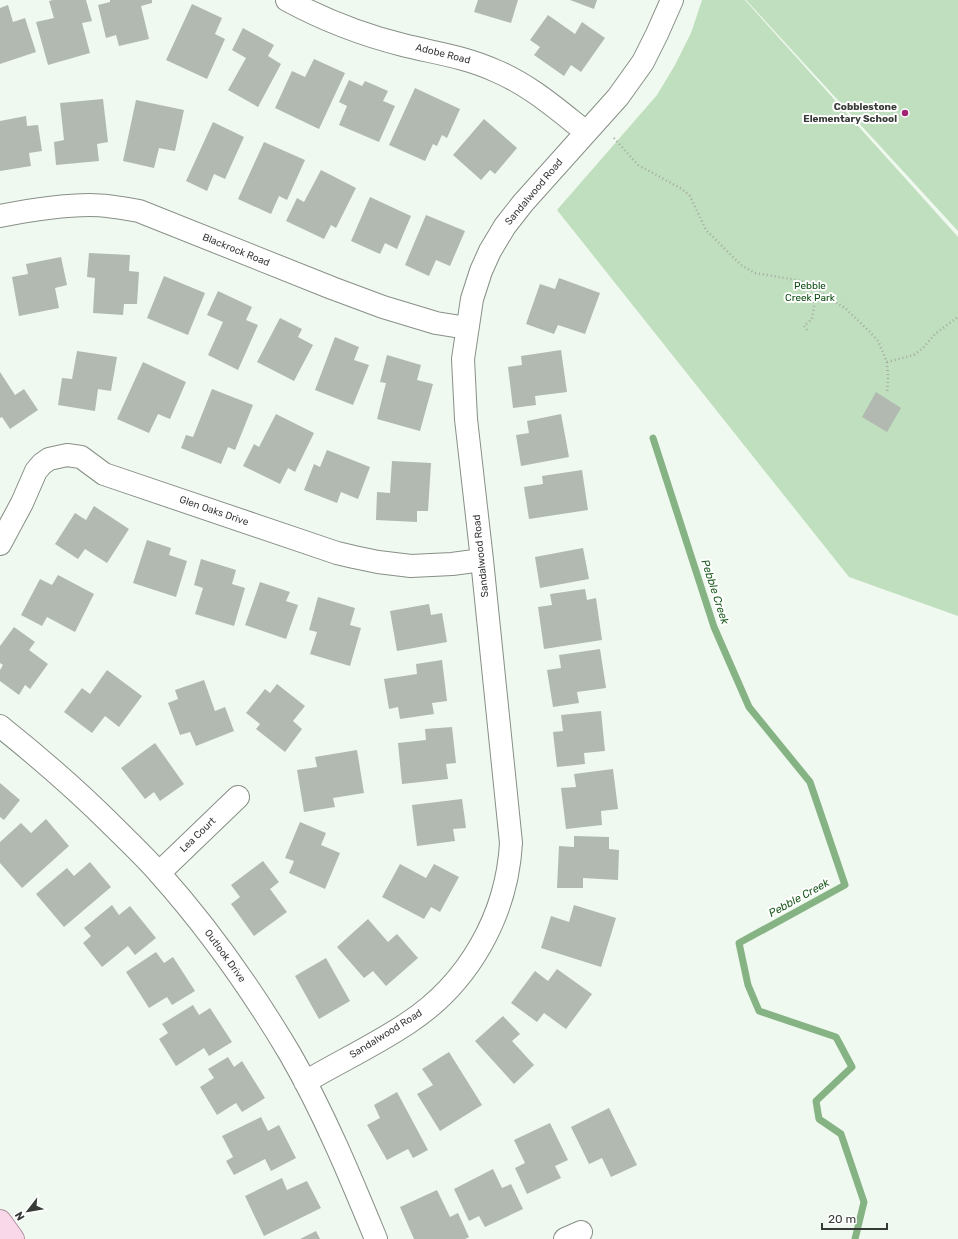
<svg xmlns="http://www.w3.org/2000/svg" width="958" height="1239" viewBox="0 0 958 1239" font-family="Rubik,sans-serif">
  <rect width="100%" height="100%" fill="#f0f9ef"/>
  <path fill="#c0dfbe" d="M 702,0 L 745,0 L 958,237 L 958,616 L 849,577 L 557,210 L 657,95 L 675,65 L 691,33 Z
    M 746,0 L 958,0 L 958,231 Z"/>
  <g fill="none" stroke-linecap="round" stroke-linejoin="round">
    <path stroke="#86b384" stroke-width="7" d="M 653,438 L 714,627 L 749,707 L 810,782 L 845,885 L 739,943 L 748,985 L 759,1011 L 836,1037 L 852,1067 L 816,1101 L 819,1119 L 841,1134 L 864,1202 L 855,1239"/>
  </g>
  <path fill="#b1b9b0" d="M 53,0 L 86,0 L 92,21 L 82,23 L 90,53 L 48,65 L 36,22 L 54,18 L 49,1 Z
    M 110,0 L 152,0 L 152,3 L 141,6 L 149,39 L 119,46 L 116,35 L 106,38 L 98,5 L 110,2 Z
    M 478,0 L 518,0 L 511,23 L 474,12 Z
    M 570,0 L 597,0 L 594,9 Z
    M 192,4 L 222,18 L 215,34 L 225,39 L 207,79 L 166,60 Z
    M 8,5 L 13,22 L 25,18 L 36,52 L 0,64 L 0,8 Z
    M 548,15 L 575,34 L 582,22 L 605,38 L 581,72 L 571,65 L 564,76 L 534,55 L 540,47 L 530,40 Z
    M 243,28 L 274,45 L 268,56 L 281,64 L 258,107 L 228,90 L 246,58 L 232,50 Z
    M 314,59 L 345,73 L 319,129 L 275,108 L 292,71 L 305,77 Z
    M 349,80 L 362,86 L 365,81 L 388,91 L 383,101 L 395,106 L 379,142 L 339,125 L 347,106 L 339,102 Z
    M 415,88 L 460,109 L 447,138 L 442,135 L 437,146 L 433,144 L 425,161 L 389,145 Z
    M 103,99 L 108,142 L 97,144 L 99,161 L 56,165 L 54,142 L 64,140 L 60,103 Z
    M 136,100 L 184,110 L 175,151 L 159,148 L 154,168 L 123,161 Z
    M 26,116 L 27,126 L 38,125 L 42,151 L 29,153 L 31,166 L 0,171 L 0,121 Z
    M 484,119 L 517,148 L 495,174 L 490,170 L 481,180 L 453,155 Z
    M 213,122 L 244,137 L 225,179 L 214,174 L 207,191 L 186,181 Z
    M 264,142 L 305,160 L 287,200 L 279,196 L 271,214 L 238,199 Z
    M 321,170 L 356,188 L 336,228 L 331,225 L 324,239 L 286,221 L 297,198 L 304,202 Z
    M 370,197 L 411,216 L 397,249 L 385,243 L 380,254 L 351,241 Z
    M 426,215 L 465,231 L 450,266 L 436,260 L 429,276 L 405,265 Z
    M 89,253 L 130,255 L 129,271 L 139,272 L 137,304 L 124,304 L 123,315 L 93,313 L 95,278 L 87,277 Z
    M 61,257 L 67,285 L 55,288 L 59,308 L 19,316 L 12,277 L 28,274 L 26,264 Z
    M 164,276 L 205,293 L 188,335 L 147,318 Z
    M 559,278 L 600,293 L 585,334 L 558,325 L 554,334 L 526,324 L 540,284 L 555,289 Z
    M 218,291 L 252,307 L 246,320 L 258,325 L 238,370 L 208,355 L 223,322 L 207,315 Z
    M 280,318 L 302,329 L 298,337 L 313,345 L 294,381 L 257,362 Z
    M 335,337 L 359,347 L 354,360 L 369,365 L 353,405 L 315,390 Z
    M 561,350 L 567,392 L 535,396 L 536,405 L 513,408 L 508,367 L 522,365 L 521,356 Z
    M 77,351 L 117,357 L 111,391 L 98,389 L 95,411 L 58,405 L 62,378 L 72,379 Z
    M 387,355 L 421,365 L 417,380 L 433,384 L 420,431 L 377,419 L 386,383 L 380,382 Z
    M 143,362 L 186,382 L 170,419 L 158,414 L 149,433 L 117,419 Z
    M 0,372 L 15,395 L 24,389 L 38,410 L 10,429 L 2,417 L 0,418 Z
    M 212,389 L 253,405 L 235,450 L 228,447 L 221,464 L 181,448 L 186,435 L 193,437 Z
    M 876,392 L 901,408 L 887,432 L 862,417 Z
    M 276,414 L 314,433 L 295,472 L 288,468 L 280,484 L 243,466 L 254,444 L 259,447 Z
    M 561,414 L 569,457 L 521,466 L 516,435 L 529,433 L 527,421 Z
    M 327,450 L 370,467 L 358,499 L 341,492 L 337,503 L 304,490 L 314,464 L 320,467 Z
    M 392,461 L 431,463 L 428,511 L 417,511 L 417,522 L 376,520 L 377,492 L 390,493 Z
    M 582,470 L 588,510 L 529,519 L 524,487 L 543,484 L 542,476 Z
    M 94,506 L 129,529 L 107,563 L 85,549 L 78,559 L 55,544 L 75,513 L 86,520 Z
    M 147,540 L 171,548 L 169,555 L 187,561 L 176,597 L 133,583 Z
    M 583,548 L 589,579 L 540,588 L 535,557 Z
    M 201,559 L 236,570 L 232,584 L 245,588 L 234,626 L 195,614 L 203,588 L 194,585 Z
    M 58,575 L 94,594 L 75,632 L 47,617 L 42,626 L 21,615 L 40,579 L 52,585 Z
    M 260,582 L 290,592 L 286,601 L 298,605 L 286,639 L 245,625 Z
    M 585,589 L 587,600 L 596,598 L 602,640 L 544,649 L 538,607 L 552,605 L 550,594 Z
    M 318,597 L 355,608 L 350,625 L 361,628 L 350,666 L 310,654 L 317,632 L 309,630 Z
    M 429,604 L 431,615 L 442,613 L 447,642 L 397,651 L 390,611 Z
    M 14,627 L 35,642 L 29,650 L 48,664 L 30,689 L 25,685 L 19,695 L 0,681 L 0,670 L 3,665 L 0,663 L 0,646 Z
    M 600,649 L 606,688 L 577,692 L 579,703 L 553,707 L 547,670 L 561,668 L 559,655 Z
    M 442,660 L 447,701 L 432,703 L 434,714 L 400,719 L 398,707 L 389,709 L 384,679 L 417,674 L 416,664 Z
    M 107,670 L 142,696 L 119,727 L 105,716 L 92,733 L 64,712 L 82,688 L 90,694 Z
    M 204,680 L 215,711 L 225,707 L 234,731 L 196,746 L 190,732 L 180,735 L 168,703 L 178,699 L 175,690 Z
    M 277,684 L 305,706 L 293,721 L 302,729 L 285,752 L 256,729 L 260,724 L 246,713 L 265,689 L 270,693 Z
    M 601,711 L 605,751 L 584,753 L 585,764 L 557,767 L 553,732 L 563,731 L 561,715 Z
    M 452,727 L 456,763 L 446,764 L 448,779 L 402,784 L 398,743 L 426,740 L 425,729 Z
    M 155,743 L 184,784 L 160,801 L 154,792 L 145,799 L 121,768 Z
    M 357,750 L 364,793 L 333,798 L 335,807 L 304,812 L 297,770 L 317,767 L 315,757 Z
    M 613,769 L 618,809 L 601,811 L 602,825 L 566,829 L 561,788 L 576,787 L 574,774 Z
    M 0,783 L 20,800 L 4,820 L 0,817 Z
    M 462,799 L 466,828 L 453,829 L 455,841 L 417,846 L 412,805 Z
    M 46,819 L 69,846 L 22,888 L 0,863 L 0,842 L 21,823 L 31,833 Z
    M 300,822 L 326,833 L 321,845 L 340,853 L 325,889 L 289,873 L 294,861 L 285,858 Z
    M 574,836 L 609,837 L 609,849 L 619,850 L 618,880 L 583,878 L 583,888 L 557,888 L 559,846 L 574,847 Z
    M 263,861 L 279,882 L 270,889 L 287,912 L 254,936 L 231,904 L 240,897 L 231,885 Z
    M 90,862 L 111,887 L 64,927 L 36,894 L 67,868 L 74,876 Z
    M 400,864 L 426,878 L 434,864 L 459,877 L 440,912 L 431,907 L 424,919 L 382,897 Z
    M 112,905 L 119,915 L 130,906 L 156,938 L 135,955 L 128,946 L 102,967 L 83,943 L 91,936 L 84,928 Z
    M 574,905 L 616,918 L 601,967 L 541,948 L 551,916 L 569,922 Z
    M 368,919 L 388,942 L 397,934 L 418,958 L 386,986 L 373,971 L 364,978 L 337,947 Z
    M 156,952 L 164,963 L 173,957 L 195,991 L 172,1005 L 167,997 L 149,1008 L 126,972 Z
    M 326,958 L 350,1001 L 319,1019 L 295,976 Z
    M 557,969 L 592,994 L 566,1029 L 544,1013 L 537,1022 L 511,1003 L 535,971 L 548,981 Z
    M 193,1005 L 199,1015 L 210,1008 L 232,1042 L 209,1056 L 204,1048 L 176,1066 L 159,1039 L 168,1033 L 162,1024 Z
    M 503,1016 L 520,1034 L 512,1041 L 534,1065 L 514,1084 L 475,1041 Z
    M 449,1052 L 482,1105 L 440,1131 L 417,1094 L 433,1085 L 422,1069 Z
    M 228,1057 L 234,1067 L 242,1061 L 265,1098 L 242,1112 L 236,1103 L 217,1115 L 200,1087 L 214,1078 L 208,1069 Z
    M 397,1092 L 428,1150 L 413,1158 L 408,1149 L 387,1160 L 367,1125 L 380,1118 L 374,1105 Z
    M 609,1108 L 637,1165 L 611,1177 L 602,1158 L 589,1164 L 571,1127 Z
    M 261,1117 L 268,1131 L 279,1125 L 296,1158 L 271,1171 L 265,1159 L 234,1175 L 226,1161 L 233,1157 L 222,1136 Z
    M 550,1123 L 568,1160 L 555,1166 L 561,1178 L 527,1194 L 515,1168 L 525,1163 L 514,1140 Z
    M 493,1169 L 502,1188 L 511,1184 L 523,1209 L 485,1227 L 479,1216 L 469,1221 L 454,1189 Z
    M 282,1178 L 287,1190 L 307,1181 L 321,1208 L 264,1236 L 245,1196 Z
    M 437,1190 L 450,1217 L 458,1213 L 469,1237 L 465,1239 L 414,1239 L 400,1207 Z
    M 316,1231 L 320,1239 L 300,1239 Z"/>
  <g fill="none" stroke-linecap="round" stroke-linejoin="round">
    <defs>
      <path id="minor" d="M 287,0 C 324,20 363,35 403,45 C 435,53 466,57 496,71 C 530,85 558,110 586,132
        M 0,216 C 30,210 59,205 90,205 C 106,205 123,208 139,211 L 332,288 L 383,307 L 436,323 L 467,328
        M 0,544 L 22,503 L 36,471 L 42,464 L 49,459 L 67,455 L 81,457 L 104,474 L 337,553 L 354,557 L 378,562 L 411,566 L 452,564 L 482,560
        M 0,726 C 40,758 78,791 114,827 C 129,842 145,857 159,873 C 209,929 252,990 290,1054 C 324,1113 350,1176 376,1239
        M 159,873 L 238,797
        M 305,1082 C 339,1062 375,1045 408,1023 C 469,983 507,915 511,843 L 482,560 L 466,419 L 463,359 L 472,299 L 481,271 L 490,251 L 505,226 L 523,203 L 618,97 L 643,62 L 657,34 L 672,0
        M 565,1239 L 581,1232"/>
      <path id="major" d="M 0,1221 L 13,1239"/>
    </defs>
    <use href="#minor" stroke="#878f86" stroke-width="24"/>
    <use href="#major" stroke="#b290a1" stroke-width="24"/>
    <path stroke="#a3aaa2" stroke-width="2.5" stroke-dasharray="1 3" stroke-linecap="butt" d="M 614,138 L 638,165 L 682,189 L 690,196 L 706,230 L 741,265 L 755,273 L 802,281 L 845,308 L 868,330 L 878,341 L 887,362 L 914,355 L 923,348 L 935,334 L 958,317
      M 807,330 L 804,326 L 812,319 L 814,306 L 812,288
      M 887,362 L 888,378 L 887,393"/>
    <use href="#minor" stroke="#fff" stroke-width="22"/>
    <use href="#major" stroke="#f9d8e9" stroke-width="22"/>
  </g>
  <circle fill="#a32475" stroke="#fff" stroke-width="1.5" cx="905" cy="113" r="4"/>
  <g text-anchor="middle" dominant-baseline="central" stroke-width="4" stroke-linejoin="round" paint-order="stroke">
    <g font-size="10" fill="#373b37" stroke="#fff">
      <text transform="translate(443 54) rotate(14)">Adobe Road</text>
      <text transform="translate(534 192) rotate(-50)">Sandalwood Road</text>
      <text transform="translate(236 250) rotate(22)">Blackrock Road</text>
      <text transform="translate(214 511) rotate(19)">Glen Oaks Drive</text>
      <text transform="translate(481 556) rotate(-96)">Sandalwood Road</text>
      <text transform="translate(198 835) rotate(-44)">Lea Court</text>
      <text transform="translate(225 956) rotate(54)">Outlook Drive</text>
      <text transform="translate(386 1034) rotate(-32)">Sandalwood Road</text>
    </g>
    <g font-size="10" font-weight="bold" fill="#373b37" stroke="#fff" text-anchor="end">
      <text x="897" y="107">Cobblestone<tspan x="897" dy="12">Elementary School</tspan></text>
    </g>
    <g font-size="10" fill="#0b4d0f" stroke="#fff">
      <text x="810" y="286">Pebble<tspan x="810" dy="12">Creek Park</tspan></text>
    </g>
    <g font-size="11" font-style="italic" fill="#1d5b1e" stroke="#fff">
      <text transform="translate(715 592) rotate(72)">Pebble Creek</text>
      <text transform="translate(799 898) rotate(-29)">Pebble Creek</text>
    </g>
  </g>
  <g transform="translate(28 1211) rotate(239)" stroke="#ffffff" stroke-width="3" paint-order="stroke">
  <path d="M0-3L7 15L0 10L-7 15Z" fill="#373b37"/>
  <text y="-6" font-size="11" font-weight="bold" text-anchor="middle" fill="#373b37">N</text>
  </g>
  <path d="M822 1223v6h65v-6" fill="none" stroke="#373b37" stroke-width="2"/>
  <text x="828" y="1223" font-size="12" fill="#373b37" stroke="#ffffff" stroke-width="3" paint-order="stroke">20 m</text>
</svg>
